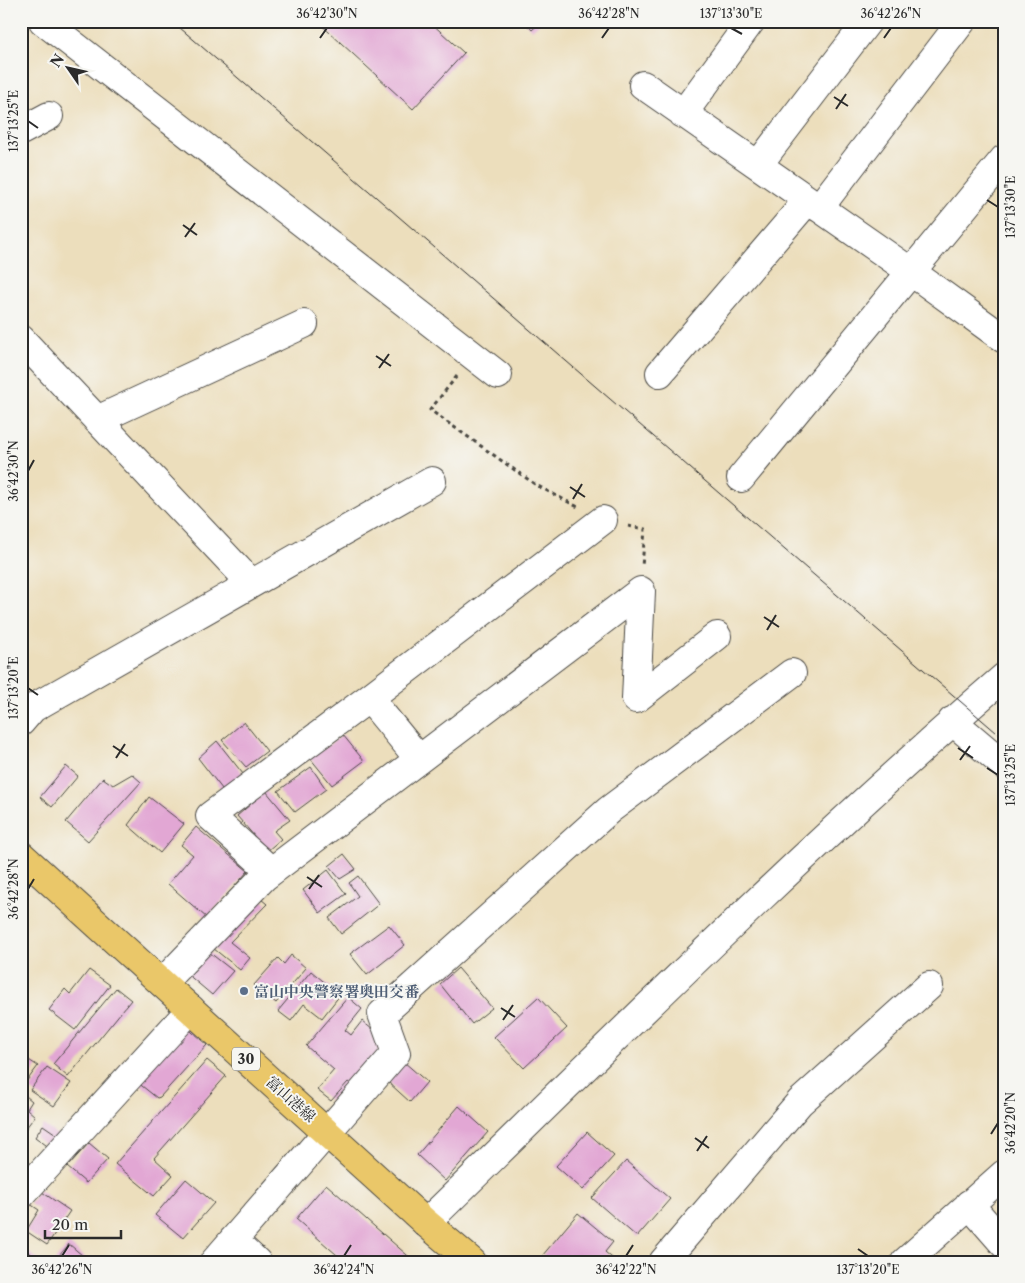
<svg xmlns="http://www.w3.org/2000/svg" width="1025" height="1283" viewBox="0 0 1025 1283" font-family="'Libre Caslon Text','Noto Serif JP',serif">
  <rect width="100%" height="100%" fill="#f6f6f2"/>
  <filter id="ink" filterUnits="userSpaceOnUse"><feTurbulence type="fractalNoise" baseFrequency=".02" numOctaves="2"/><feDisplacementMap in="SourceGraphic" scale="10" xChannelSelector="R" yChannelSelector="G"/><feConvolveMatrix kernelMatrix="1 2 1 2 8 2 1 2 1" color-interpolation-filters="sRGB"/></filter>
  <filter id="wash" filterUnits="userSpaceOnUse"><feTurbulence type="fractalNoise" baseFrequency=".0096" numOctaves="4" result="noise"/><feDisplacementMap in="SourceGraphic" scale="20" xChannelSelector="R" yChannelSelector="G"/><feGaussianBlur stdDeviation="1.12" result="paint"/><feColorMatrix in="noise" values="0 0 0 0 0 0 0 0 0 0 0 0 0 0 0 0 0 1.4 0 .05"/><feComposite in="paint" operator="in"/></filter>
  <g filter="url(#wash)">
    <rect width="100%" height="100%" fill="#ecdebc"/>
    <g id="blocks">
      <path fill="#e2a7d4" d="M 317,21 L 429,21 L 464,53 L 413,109 Z
        M 523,21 L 542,21 L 532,30 Z
        M 244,722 L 267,751 L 246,767 L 222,740 Z
        M 343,735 L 364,761 L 332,785 L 310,758 Z
        M 217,741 L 247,779 L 226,794 L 198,758 Z
        M 66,766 L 78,776 L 52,807 L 40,797 Z
        M 311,767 L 326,789 L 295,812 L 278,791 Z
        M 132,774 L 141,782 L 88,841 L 66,822 L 103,778 L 113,785 Z
        M 266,791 L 290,820 L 274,831 L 281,839 L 267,851 L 237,816 Z
        M 149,797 L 184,824 L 160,853 L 128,825 Z
        M 196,827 L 248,871 L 207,918 L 168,884 L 193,855 L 181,845 Z
        M 344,854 L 356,869 L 340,879 L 329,866 Z
        M 328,870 L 346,894 L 320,913 L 303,890 Z
        M 358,876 L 379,904 L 341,934 L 329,918 L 358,896 L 349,883 Z
        M 255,894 L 267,904 L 230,942 L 250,958 L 240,970 L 208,944 Z
        M 389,925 L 405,945 L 367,975 L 350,954 Z
        M 205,949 L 233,971 L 212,995 L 186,973 Z
        M 291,955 L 306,968 L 276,1003 L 254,985 L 278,958 L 284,964 Z
        M 458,968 L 492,1008 L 472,1024 L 440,984 Z
        M 89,970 L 110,985 L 75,1030 L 49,1010 L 65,989 L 70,994 Z
        M 311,971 L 340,995 L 322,1018 L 304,1004 L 291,1021 L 278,1011 Z
        M 116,988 L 131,1000 L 68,1077 L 53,1064 Z
        M 348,997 L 362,1009 L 345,1030 L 351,1035 L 362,1021 L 384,1039 L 385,1044 L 351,1084 L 348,1082 L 331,1101 L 317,1090 L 334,1070 L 306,1046 Z
        M 538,997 L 567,1028 L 524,1068 L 494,1037 Z
        M 185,1026 L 207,1045 L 160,1097 L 157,1098 L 137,1082 Z
        M 21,1055 L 38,1066 L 26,1082 L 21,1078 Z
        M 207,1060 L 226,1076 L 154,1158 L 173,1175 L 154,1196 L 115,1164 Z
        M 404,1062 L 427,1082 L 410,1102 L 388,1082 Z
        M 47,1067 L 71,1083 L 54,1106 L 30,1090 Z
        M 21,1084 L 25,1087 L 21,1092 L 32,1101 L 27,1109 L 35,1116 L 26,1128 L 21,1125 Z
        M 459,1106 L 488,1132 L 445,1181 L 417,1155 Z
        M 43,1125 L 59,1136 L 50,1148 L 35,1137 Z
        M 587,1132 L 614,1156 L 583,1190 L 556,1166 Z
        M 89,1143 L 108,1159 L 86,1183 L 67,1167 Z
        M 626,1161 L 670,1199 L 637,1237 L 592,1198 Z
        M 186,1179 L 214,1203 L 183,1238 L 155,1215 Z
        M 326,1184 L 415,1262 L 345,1262 L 296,1219 Z
        M 39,1190 L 70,1211 L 47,1245 L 26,1231 L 39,1210 L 30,1204 Z
        M 578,1213 L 613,1242 L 605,1252 L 617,1262 L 537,1262 Z
        M 69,1244 L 90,1262 L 54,1262 Z
        M 21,1247 L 39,1260 L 38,1262 L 21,1262 Z"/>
    </g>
  </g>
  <g filter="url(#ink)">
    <use href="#blocks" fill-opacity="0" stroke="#484641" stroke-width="1"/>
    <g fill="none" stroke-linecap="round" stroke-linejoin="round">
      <defs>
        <path id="minor" d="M 43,21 L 498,375
          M 643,85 L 910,271 L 1004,339
          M 683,114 L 751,21
          M 21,131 L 49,116
          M 758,165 L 868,21
          M 819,208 L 962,21
          M 21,339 L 251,583
          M 660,373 L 808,200
          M 97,420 L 304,324
          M 741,478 L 1004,159
          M 641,591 L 636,699 L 717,636
          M 952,721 L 1004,765
          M 21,722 L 33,708 L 432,481
          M 419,759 L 369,698 L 603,520
          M 271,871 L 210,816 L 369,698
          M 162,983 L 264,877 L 641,591
          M 21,1195 L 191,1009
          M 969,1204 L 1004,1244
          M 426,1223 C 616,1038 803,850 1004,677
          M 233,1240 L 257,1262
          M 214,1262 L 396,1053 L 382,1014 L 609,810 L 792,673
          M 663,1262 L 800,1102 L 929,986
          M 905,1262 L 1004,1174"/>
        <path id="major" d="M 21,855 L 426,1223 L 472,1262"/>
      </defs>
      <use href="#minor" stroke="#484641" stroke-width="30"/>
      <use href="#major" stroke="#484641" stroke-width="30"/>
      <path stroke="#484641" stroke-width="3" stroke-dasharray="4 4" stroke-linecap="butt" d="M 457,376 L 430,410 L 536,485 L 578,507
        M 628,526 L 645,529 L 642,567"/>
      <use href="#minor" stroke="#fff" stroke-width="28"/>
      <use href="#major" stroke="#eac769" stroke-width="28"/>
      <path stroke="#2b2b2b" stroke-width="1" d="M 172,21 L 1004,739"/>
    </g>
  </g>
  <path fill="none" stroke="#2b2b2b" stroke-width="2" d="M 731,28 L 742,34M 320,38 L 327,28M 602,38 L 609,28M 884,38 L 891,28M 834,97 L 848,106M 836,109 L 846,94M 28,121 L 38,128M 987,200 L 998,207M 183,225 L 197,235M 185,237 L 195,223M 376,356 L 391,366M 379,368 L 389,354M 28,471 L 34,460M 570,487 L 585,497M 573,499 L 582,484M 764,617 L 779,627M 767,630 L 776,615M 28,688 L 38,695M 113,746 L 128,756M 958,748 L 973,758M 116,758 L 125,744M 960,760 L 970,746M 987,768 L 998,775M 307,877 L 322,887M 28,889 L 34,879M 309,889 L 319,875M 501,1008 L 515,1017M 503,1020 L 513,1005M 991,1134 L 998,1123M 695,1138 L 709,1148M 697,1151 L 707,1136M 858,1249 L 868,1256M 62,1256 L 69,1245M 344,1256 L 351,1245M 626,1256 L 633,1245"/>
  <circle fill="#5c6f8a" stroke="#f6f6f2" stroke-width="2" cx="244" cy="991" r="5"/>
  <g text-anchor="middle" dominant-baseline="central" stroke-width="4" stroke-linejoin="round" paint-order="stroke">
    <rect fill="#f6f6f2" stroke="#686867" stroke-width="1" x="232" y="1047.5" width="28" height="23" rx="4"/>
    <g font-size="14" font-weight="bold" fill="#2b2b2b">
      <text x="246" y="1059">30</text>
    </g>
    <g font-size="15" font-weight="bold" fill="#4e5e75" stroke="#f6f6f2" text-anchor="start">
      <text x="254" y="991">富山中央警察署奥田交番</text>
    </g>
    <g font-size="15" fill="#2b2b2b" stroke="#f6f6f2">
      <text transform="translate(291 1099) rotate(42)">富山港線</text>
    </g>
  </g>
  <rect width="1025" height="1283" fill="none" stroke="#f6f6f2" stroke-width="55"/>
  <g transform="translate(68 68) rotate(304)" stroke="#f6f6f2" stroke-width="4" paint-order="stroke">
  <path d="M0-4L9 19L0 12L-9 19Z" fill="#2b2b2b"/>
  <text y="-8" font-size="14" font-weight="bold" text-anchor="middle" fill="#2b2b2b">N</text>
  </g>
  <path d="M45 1230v8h76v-8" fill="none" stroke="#2b2b2b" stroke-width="2.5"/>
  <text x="52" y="1230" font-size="15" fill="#2b2b2b" stroke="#f6f6f2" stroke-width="4" paint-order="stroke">20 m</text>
  <rect x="28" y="28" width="970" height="1228" fill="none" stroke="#2b2b2b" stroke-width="2"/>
  <g font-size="12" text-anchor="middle" fill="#2b2b2b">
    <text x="327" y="18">36°42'30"N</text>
    <text x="609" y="18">36°42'28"N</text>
    <text x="731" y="18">137°13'30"E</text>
    <text x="891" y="18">36°42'26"N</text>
    <text transform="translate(14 121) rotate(-90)" y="4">137°13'25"E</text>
    <text transform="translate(1011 207) rotate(-90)" y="4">137°13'30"E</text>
    <text transform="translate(14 471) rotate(-90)" y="4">36°42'30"N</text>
    <text transform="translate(14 688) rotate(-90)" y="4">137°13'20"E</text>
    <text transform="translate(1011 775) rotate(-90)" y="4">137°13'25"E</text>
    <text transform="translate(14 889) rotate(-90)" y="4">36°42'28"N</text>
    <text transform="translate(1011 1123) rotate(-90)" y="4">36°42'20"N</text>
    <text x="62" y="1274">36°42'26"N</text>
    <text x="344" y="1274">36°42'24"N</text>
    <text x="626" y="1274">36°42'22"N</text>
    <text x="868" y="1274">137°13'20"E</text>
  </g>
</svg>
